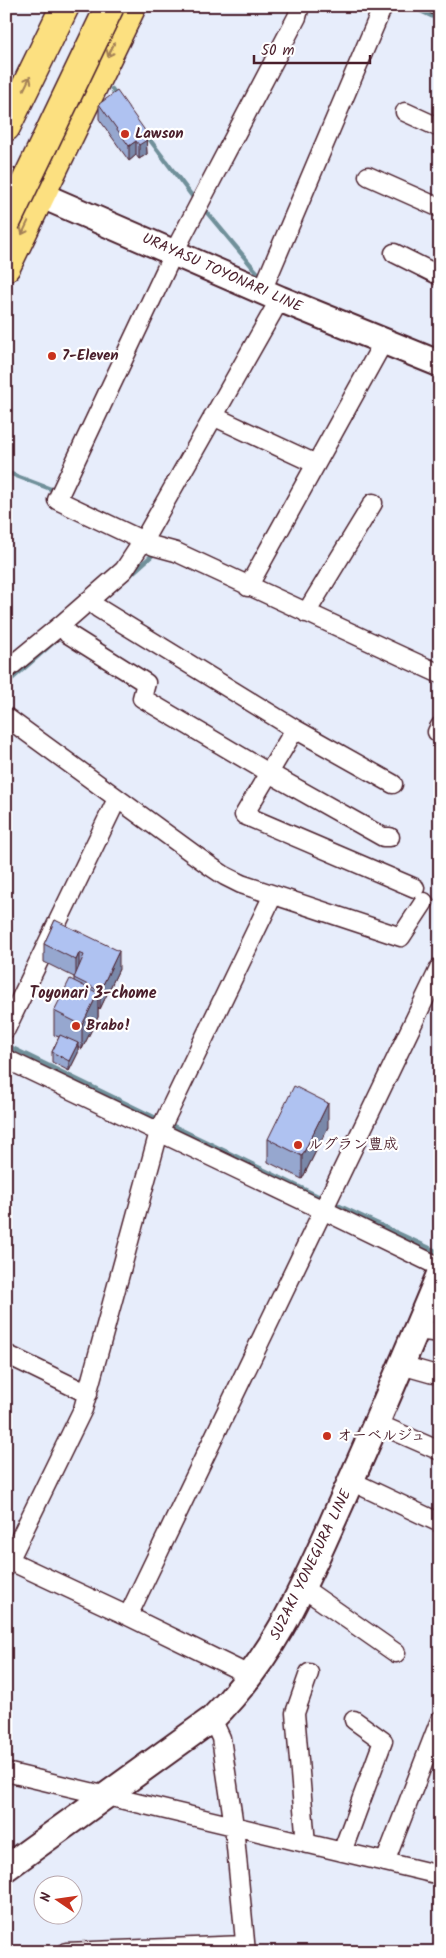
<svg xmlns="http://www.w3.org/2000/svg" width="446" height="1958" viewBox="0 0 446 1958" font-family="Kalam,'Klee One',sans-serif">
  <rect width="100%" height="100%" fill="#e7edfb"/>
  <filter id="ink" filterUnits="userSpaceOnUse"><feTurbulence type="fractalNoise" baseFrequency=".02" numOctaves="2"/><feDisplacementMap in="SourceGraphic" scale="10" xChannelSelector="R" yChannelSelector="G"/><feConvolveMatrix kernelMatrix="1 2 1 2 8 2 1 2 1" color-interpolation-filters="sRGB"/></filter>
  <g filter="url(#ink)">
    <g fill="none" stroke-linecap="round" stroke-linejoin="round">
      <path stroke="#70909a" stroke-width="4.5" d="M 46,6 L 47,7
        M 410,6 L 440,20
        M 112,89 L 118,98
        M 144,132 L 195,200
        M 205,210 L 261,277
        M 6,472 L 56,491
        M 129,576 L 157,551
        M 6,684 L 54,642
        M 6,1045 L 160,1120
        M 167,1123 L 324,1199
        M 331,1202 L 438,1252"/>
      <defs>
        <path id="street" d="M 300,6 L 297,17 L 174,252 L 57,500 L 154,546 L 176,552 L 440,674
          M 437,6 L 440,7
          M 405,112 L 440,128
          M 368,176 L 440,208
          M 394,253 L 440,276
          M 262,291 L 383,6
          M 213,416 L 316,464
          M 248,587 L 384,341
          M 89,600 L 98,608 L 295,729 L 393,784
          M 306,613 L 373,503
          M 61,625 L 68,634 L 146,683 L 142,698 L 269,773 L 383,837 L 390,837
          M 6,670 L 61,625 L 124,570 L 143,541 L 280,299
          M 6,717 L 210,866 L 225,876 L 241,884 L 401,937 L 424,902
          M 440,726 L 437,732 L 440,734
          M 295,729 L 244,815 L 415,888
          M 6,1029 L 117,799
          M 6,1059 L 323,1210 L 440,1267
          M 417,1330 L 440,1333
          M 6,1354 L 88,1394
          M 401,1365 L 433,1374 L 440,1372
          M 376,1423 L 440,1451
          M 351,1481 L 440,1523
          M 6,1559 L 128,1616 L 251,1676
          M 6,1567 L 83,1409 L 159,1132 L 273,895
          M 303,1588 L 396,1653
          M 128,1616 L 440,967
          M 212,1719 L 221,1738 L 234,1826 L 246,1952
          M 6,1772 L 440,1875
          M 306,1844 L 295,1713 L 309,1673
          M 342,1852 L 383,1741 L 354,1720
          M 385,1862 L 440,1720
          M 66,1952 L 245,1945"/>
        <path id="secondary" d="M 6,180 L 280,299 L 440,364
          M 6,1868 L 212,1719 C 276,1656 305,1583 341,1503 C 375,1427 408,1350 440,1273"/>
        <path id="highway" d="M 6,127 L 65,6
          M 6,267 L 132,6"/>
      </defs>
      <use href="#street" stroke="#4a1f2b" stroke-width="21"/>
      <use href="#secondary" stroke="#4a1f2b" stroke-width="29"/>
      <use href="#highway" stroke="#4a1f2b" stroke-width="31"/>
      <use href="#street" stroke="#fff" stroke-width="18"/>
      <use href="#secondary" stroke="#fff" stroke-width="25"/>
      <use href="#highway" stroke="#fce080" stroke-width="28"/>
      <defs>
        <path id="highway-bridge" d="M 6,223 L 110,6"/>
      </defs>
      <use href="#highway-bridge" stroke="#4a1f2b" stroke-width="31" stroke-linecap="butt"/>
      <use href="#highway-bridge" stroke="#fce080" stroke-width="28"/>
    </g>
    <path fill="#96a7cf" stroke="#4a1f2b" d="M 99,104 L 146,139 L 147,154 L 139,159 L 136,155 L 129,161 L 99,119 Z
      M 55,920 L 119,969 L 100,1009 L 98,1008 L 98,1017 L 82,1049 L 78,1047 L 78,1053 L 69,1071 L 52,1062 L 52,1052 L 59,1037 L 54,1035 L 54,1011 L 74,981 L 74,977 L 44,962 L 44,944 Z
      M 328,1127 L 302,1179 L 268,1162 L 268,1139 Z"/>
    <path fill="#7a88a9" stroke="#4a1f2b" d="M 146,132 L 147,154 L 139,159 L 139,145 L 143,135 Z
      M 136,141 L 136,155 L 129,161 L 129,146 Z
      M 119,951 L 119,969 L 100,1009 L 100,991 Z
      M 79,953 L 79,971 L 76,978 L 76,960 Z
      M 98,993 L 98,1017 L 82,1049 L 82,1025 Z
      M 78,1043 L 78,1053 L 69,1071 L 69,1061 Z
      M 328,1103 L 328,1127 L 302,1179 L 302,1156 Z"/>
    <path fill="#afc2f1" stroke="#4a1f2b" d="M 117,91 L 146,132 L 143,135 L 147,140 L 139,145 L 136,141 L 129,146 L 99,104 Z
      M 55,920 L 119,951 L 100,991 L 74,978 L 84,955 L 79,953 L 76,960 L 44,944 Z
      M 70,979 L 98,993 L 82,1025 L 54,1011 Z
      M 60,1035 L 78,1043 L 69,1061 L 52,1052 Z
      M 294,1086 L 328,1103 L 302,1156 L 268,1139 Z"/>
    <defs><path id="oneway-shaft" d="M-6 0H5M1.5-3L5.5 0L1.5 3" fill="none" stroke-width="1.6" stroke-linecap="round" stroke-linejoin="round" transform="scale(1.25)"/></defs>
    <g stroke="#a38056">
      <use href="#oneway-shaft" transform="translate(111 50) rotate(116)"/>
      <use href="#oneway-shaft" transform="translate(27 83) rotate(-64)"/>
      <use href="#oneway-shaft" transform="translate(25 228) rotate(115)"/>
    </g>
  </g>
  <g fill="#c8321e" stroke="#fff" stroke-width="2">
    <circle cx="125" cy="134" r="5"/>
    <circle cx="52" cy="356" r="5"/>
    <circle cx="76" cy="1026" r="5"/>
    <circle cx="298" cy="1145" r="5"/>
    <circle cx="327" cy="1436" r="5"/>
  </g>
  <g text-anchor="middle" dominant-baseline="central" stroke-width="4.5" stroke-linejoin="round" paint-order="stroke">
    <g font-size="15" font-weight="bold" fill="#4a1f2b" stroke="#fff" text-anchor="start">
      <text x="135" y="134">Lawson</text>
      <text x="62" y="356">7-Eleven</text>
      <text x="86" y="1026">Brabo!</text>
      <text x="308" y="1145">ルグラン豊成</text>
      <text x="337" y="1436">オーベルジュ</text>
    </g>
    <g font-size="15" fill="#4a1f2b" stroke="#fff">
      <text transform="translate(222 273) rotate(24)">URAYASU TOYONARI LINE</text>
      <text transform="translate(311 1565) rotate(-64)">SUZAKI YONEGURA LINE</text>
    </g>
    <g font-size="16" font-weight="bold" fill="#4a1f2b" stroke="#fff">
      <text x="93" y="993">Toyonari 3-chome</text>
    </g>
  </g>
  <rect width="446" height="1958" fill="none" stroke="#fff" stroke-width="25"/>
  <rect x="12" y="12" width="421" height="1933" fill="none" stroke="#4a1f2b" stroke-width="2" filter="url(#ink)"/>
  <g transform="translate(58 1900) rotate(283)"><circle r="24" fill="#ffffff" stroke="#b7a5aa"/>
  <path d="M0-4L9 19L0 12L-9 19Z" fill="#c8321e"/>
  <text y="-8" font-size="14" font-weight="bold" text-anchor="middle" fill="#4a1f2b">N</text>
  </g>
  <path d="M254 55v8h116v-8" fill="none" stroke="#4a1f2b" stroke-width="2.5"/>
  <text x="261" y="55" font-size="15" fill="#4a1f2b" stroke="#ffffff" stroke-width="4" paint-order="stroke">50 m</text>
</svg>
